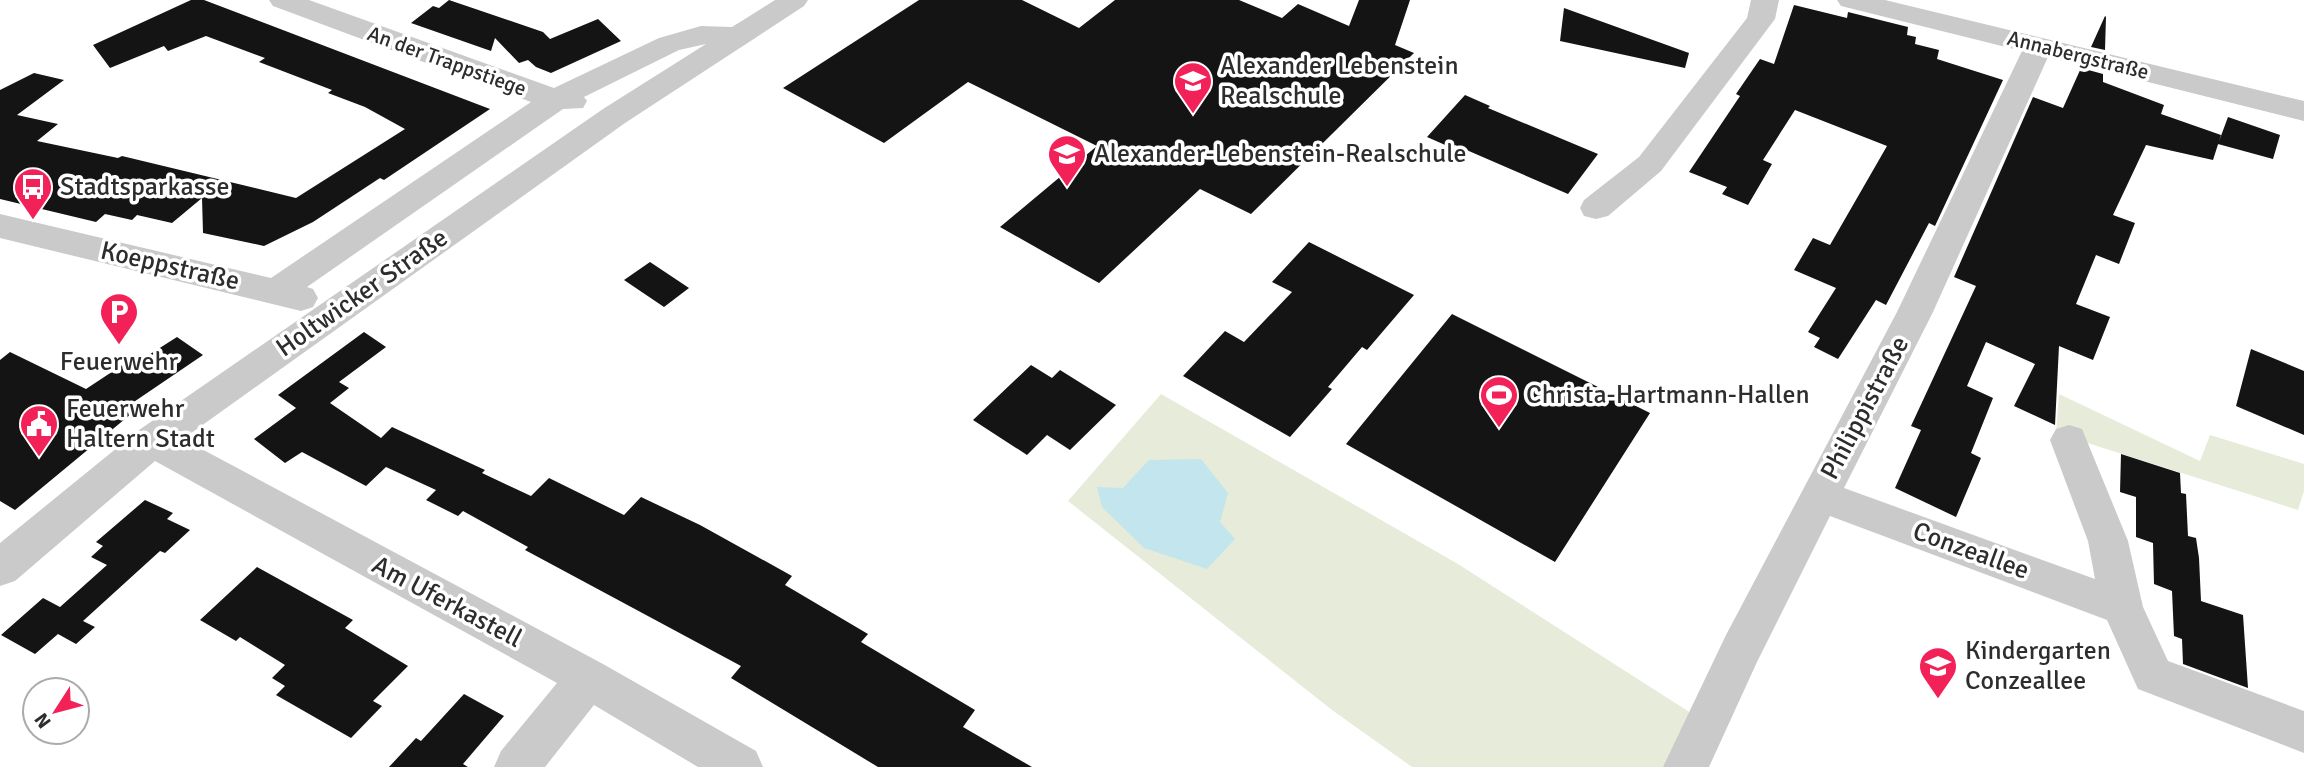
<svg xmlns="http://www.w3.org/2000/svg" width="2304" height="767" viewBox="0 0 2304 767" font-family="Signika,sans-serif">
  <rect width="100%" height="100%" fill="#fff"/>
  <path fill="#e6ecd9" d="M 1161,394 L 1458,564 L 1705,722 L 1686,767 L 1412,767 L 1332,710 L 1068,501 Z
    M 2059,394 L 2200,461 L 2210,435 L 2304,464 L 2304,491 L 2298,510 L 2056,433 Z"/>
  <path fill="#c3e5ed" d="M 1201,459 L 1228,493 L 1220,522 L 1235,539 L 1207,569 L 1144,548 L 1102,507 L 1097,487 L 1123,488 L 1149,460 Z"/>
  <path fill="#141414" d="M 191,0 L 204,0 L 490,109 L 384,180 L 380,178 L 313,222 L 264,246 L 203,233 L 202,198 L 172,223 L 137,215 L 132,220 L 105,214 L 96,222 L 0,199 L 0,90 L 34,73 L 64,80 L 17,115 L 58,124 L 37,141 L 118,158 L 122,156 L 296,198 L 405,129 L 365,107 L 328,93 L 332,90 L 259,62 L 265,58 L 206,36 L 168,51 L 164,46 L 110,68 L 93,45 Z
    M 449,0 L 543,32 L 550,39 L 598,19 L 621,41 L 551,73 L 536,67 L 528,60 L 519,63 L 495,38 L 491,51 L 411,23 L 433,6 L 439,8 Z
    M 919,0 L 1022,0 L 1079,28 L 1115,0 L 1239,0 L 1282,18 L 1298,4 L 1349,26 L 1359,0 L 1410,0 L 1395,45 L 1414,53 L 1251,214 L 1200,189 L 1099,283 L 1000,227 L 1097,146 L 968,82 L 884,143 L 783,88 Z
    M 1794,5 L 1847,18 L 1848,12 L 1908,27 L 1907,35 L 1916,37 L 1915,44 L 1939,50 L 1937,59 L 2003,80 L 1935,226 L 1929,223 L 1886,305 L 1876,300 L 1838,359 L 1814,347 L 1820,338 L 1808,332 L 1836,288 L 1794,270 L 1813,238 L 1830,245 L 1887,146 L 1795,110 L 1763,160 L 1772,164 L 1748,205 L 1722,194 L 1727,187 L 1689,172 L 1740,96 L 1736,94 L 1760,59 L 1774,64 Z
    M 1564,8 L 1689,53 L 1685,68 L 1560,41 Z
    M 2105,16 L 2106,17 L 2105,50 L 2091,47 Z
    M 2081,68 L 2103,74 L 2103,82 L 2164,105 L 2161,114 L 2221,135 L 2213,160 L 2146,145 L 2113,215 L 2135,223 L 2119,264 L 2096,255 L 2076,304 L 2110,317 L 2093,360 L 2059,346 L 2055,425 L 2014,406 L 2035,364 L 1986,342 L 1967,386 L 1993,398 L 1971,453 L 1981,458 L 1956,517 L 1895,488 L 1921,430 L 1911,426 L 1976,286 L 1954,277 L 2033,97 L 2063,108 Z
    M 1465,95 L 1490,106 L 1488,108 L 1598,154 L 1568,194 L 1455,145 L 1452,148 L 1427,137 Z
    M 2228,117 L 2280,135 L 2273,159 L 2218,144 Z
    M 1309,242 L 1414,295 L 1367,350 L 1362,347 L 1328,387 L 1332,389 L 1290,437 L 1183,376 L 1225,331 L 1244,342 L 1292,292 L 1272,282 Z
    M 650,262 L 689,288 L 664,307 L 624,280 Z
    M 1452,314 L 1650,413 L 1555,562 L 1346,444 Z
    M 364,332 L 386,347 L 339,382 L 349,388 L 330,403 L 381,438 L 392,427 L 485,470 L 482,473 L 531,496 L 549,478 L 624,515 L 641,497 L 700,525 L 792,576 L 785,585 L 868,634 L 861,642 L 975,710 L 963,727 L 1032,767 L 878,767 L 731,678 L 741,666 L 525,550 L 528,547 L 463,511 L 458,516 L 426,500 L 436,490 L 386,467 L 366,486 L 302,452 L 285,463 L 254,439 L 296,408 L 278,395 Z
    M 177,337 L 203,355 L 122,410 L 131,414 L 15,510 L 0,501 L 0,360 L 10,352 L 86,389 L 139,354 L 144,358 Z
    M 2251,349 L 2304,371 L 2304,435 L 2236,406 Z
    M 1031,365 L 1052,378 L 1060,370 L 1116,405 L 1070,450 L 1047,435 L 1027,455 L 973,420 Z
    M 2121,454 L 2180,473 L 2181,493 L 2186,494 L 2188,536 L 2196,538 L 2199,558 L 2201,601 L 2243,615 L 2248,688 L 2183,664 L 2182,639 L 2174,636 L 2172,591 L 2154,584 L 2153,543 L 2136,537 L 2136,497 L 2120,492 Z
    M 145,500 L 173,513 L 167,519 L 190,530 L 165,553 L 160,551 L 83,621 L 95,627 L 76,644 L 58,634 L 35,654 L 1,635 L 43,598 L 60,607 L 107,565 L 91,557 L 103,546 L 96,542 Z
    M 257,567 L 353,620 L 345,628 L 408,666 L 373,701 L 382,706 L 351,738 L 276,695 L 285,686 L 272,678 L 285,665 L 240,637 L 236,641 L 200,620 Z
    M 464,694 L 504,716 L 463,764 L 468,767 L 389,767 L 416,738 L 421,741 Z"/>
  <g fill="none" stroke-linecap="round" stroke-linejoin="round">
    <path fill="#cacaca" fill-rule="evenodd" d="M 269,0 L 309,0 L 554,88 L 659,38 L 701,26 L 732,27 L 775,0 L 808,0 L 804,6 L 625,123 L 183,439 L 603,664 L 756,751 L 763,767 L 698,767 L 594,705 L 545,767 L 494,767 L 501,751 L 557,683 L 155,461 L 15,581 L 0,586 L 0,543 L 139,430 L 603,109 L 706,44 L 679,50 L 584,97 L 587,101 L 583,108 L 563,109 L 307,287 L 313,289 L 318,298 L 313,307 L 301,311 L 0,238 L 0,214 L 271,278 L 531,102 L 273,6 Z
      M 1751,0 L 1779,0 L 1775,19 L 1661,171 L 1608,216 L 1596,219 L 1584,216 L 1580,208 L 1584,200 L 1639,157 L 1747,18 Z
      M 1837,0 L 1885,0 L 2304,101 L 2304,121 L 2048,57 L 1933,312 L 1844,488 L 2095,579 L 2088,541 L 2050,440 L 2056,429 L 2069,425 L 2082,429 L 2128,541 L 2143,607 L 2168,661 L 2304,711 L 2304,753 L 2138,689 L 2107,620 L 1830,516 L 1757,662 L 1709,767 L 1663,767 L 1726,635 L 1897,312 L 2022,51 L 1841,6 Z"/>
  </g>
  <defs>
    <symbol id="school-pin" viewBox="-11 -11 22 30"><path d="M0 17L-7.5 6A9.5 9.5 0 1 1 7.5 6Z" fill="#f22158" stroke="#fff"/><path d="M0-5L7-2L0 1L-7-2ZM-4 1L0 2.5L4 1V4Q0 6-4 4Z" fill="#fff"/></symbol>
    <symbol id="bus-pin" viewBox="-11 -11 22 30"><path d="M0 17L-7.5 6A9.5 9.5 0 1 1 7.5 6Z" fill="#f22158" stroke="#fff"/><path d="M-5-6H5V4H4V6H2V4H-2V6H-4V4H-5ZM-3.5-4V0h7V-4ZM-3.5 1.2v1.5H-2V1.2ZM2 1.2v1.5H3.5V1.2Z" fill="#fff"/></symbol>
    <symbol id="parking-pin" viewBox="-11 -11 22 30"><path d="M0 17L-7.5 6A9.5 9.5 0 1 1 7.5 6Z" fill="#f22158" stroke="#fff"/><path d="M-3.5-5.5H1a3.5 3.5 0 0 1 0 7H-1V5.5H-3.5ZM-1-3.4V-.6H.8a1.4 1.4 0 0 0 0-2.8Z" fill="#fff"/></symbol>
    <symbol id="stadium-pin" viewBox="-11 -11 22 30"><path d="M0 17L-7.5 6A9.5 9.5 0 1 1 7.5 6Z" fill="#f22158" stroke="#fff"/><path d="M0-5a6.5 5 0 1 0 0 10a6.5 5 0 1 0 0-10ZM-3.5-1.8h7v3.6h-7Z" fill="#fff"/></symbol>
    <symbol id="civic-pin" viewBox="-11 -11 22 30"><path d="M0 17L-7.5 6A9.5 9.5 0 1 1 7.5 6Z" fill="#f22158" stroke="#fff"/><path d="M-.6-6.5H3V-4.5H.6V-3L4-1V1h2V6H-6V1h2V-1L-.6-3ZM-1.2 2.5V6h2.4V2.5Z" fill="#fff"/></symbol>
  </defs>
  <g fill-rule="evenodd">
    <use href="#school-pin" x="1171" y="59" width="44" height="60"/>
    <use href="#school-pin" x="1045" y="132" width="44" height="60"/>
    <use href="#bus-pin" x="11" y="165" width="44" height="60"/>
    <use href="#parking-pin" x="97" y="290" width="44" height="60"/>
    <use href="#stadium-pin" x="1477" y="373" width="44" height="60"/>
    <use href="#civic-pin" x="17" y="402" width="44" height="60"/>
    <use href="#school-pin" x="1916" y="644" width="44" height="60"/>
  </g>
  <g text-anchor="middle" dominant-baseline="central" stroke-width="7" stroke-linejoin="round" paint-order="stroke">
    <g font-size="21" fill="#2d2d2d" stroke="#fff">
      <text transform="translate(2078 55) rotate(14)">Annabergstraße</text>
      <text transform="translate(447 61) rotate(20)">An der Trappstiege</text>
    </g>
    <g font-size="26" fill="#2d2d2d" stroke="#fff" text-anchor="start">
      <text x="1220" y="66">Alexander Lebenstein<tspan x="1220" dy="30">Realschule</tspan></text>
      <text x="1094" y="154">Alexander-Lebenstein-Realschule</text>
      <text x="60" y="187">Stadtsparkasse</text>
      <text x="119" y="362" text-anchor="middle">Feuerwehr</text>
      <text x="1526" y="395">Christa-Hartmann-Hallen</text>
      <text x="66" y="409">Feuerwehr<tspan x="66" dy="30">Haltern Stadt</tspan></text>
      <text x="1965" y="651">Kindergarten<tspan x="1965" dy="30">Conzeallee</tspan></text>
    </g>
    <g font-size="26" fill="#2d2d2d" stroke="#fff">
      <text transform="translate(170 266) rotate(13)">Koeppstraße</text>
      <text transform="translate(362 293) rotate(-35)">Holtwicker Straße</text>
      <text transform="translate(1865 408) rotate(-62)">Philippistraße</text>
      <text transform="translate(1971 551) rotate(20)">Conzeallee</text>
      <text transform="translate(447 602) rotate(28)">Am Uferkastell</text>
    </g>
  </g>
  <g transform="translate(56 711) rotate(234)"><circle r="33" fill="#ffffff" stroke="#ababab" stroke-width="2"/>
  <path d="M0-5L12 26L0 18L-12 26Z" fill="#f22158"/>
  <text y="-10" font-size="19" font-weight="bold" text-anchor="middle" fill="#2d2d2d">N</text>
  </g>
</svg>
